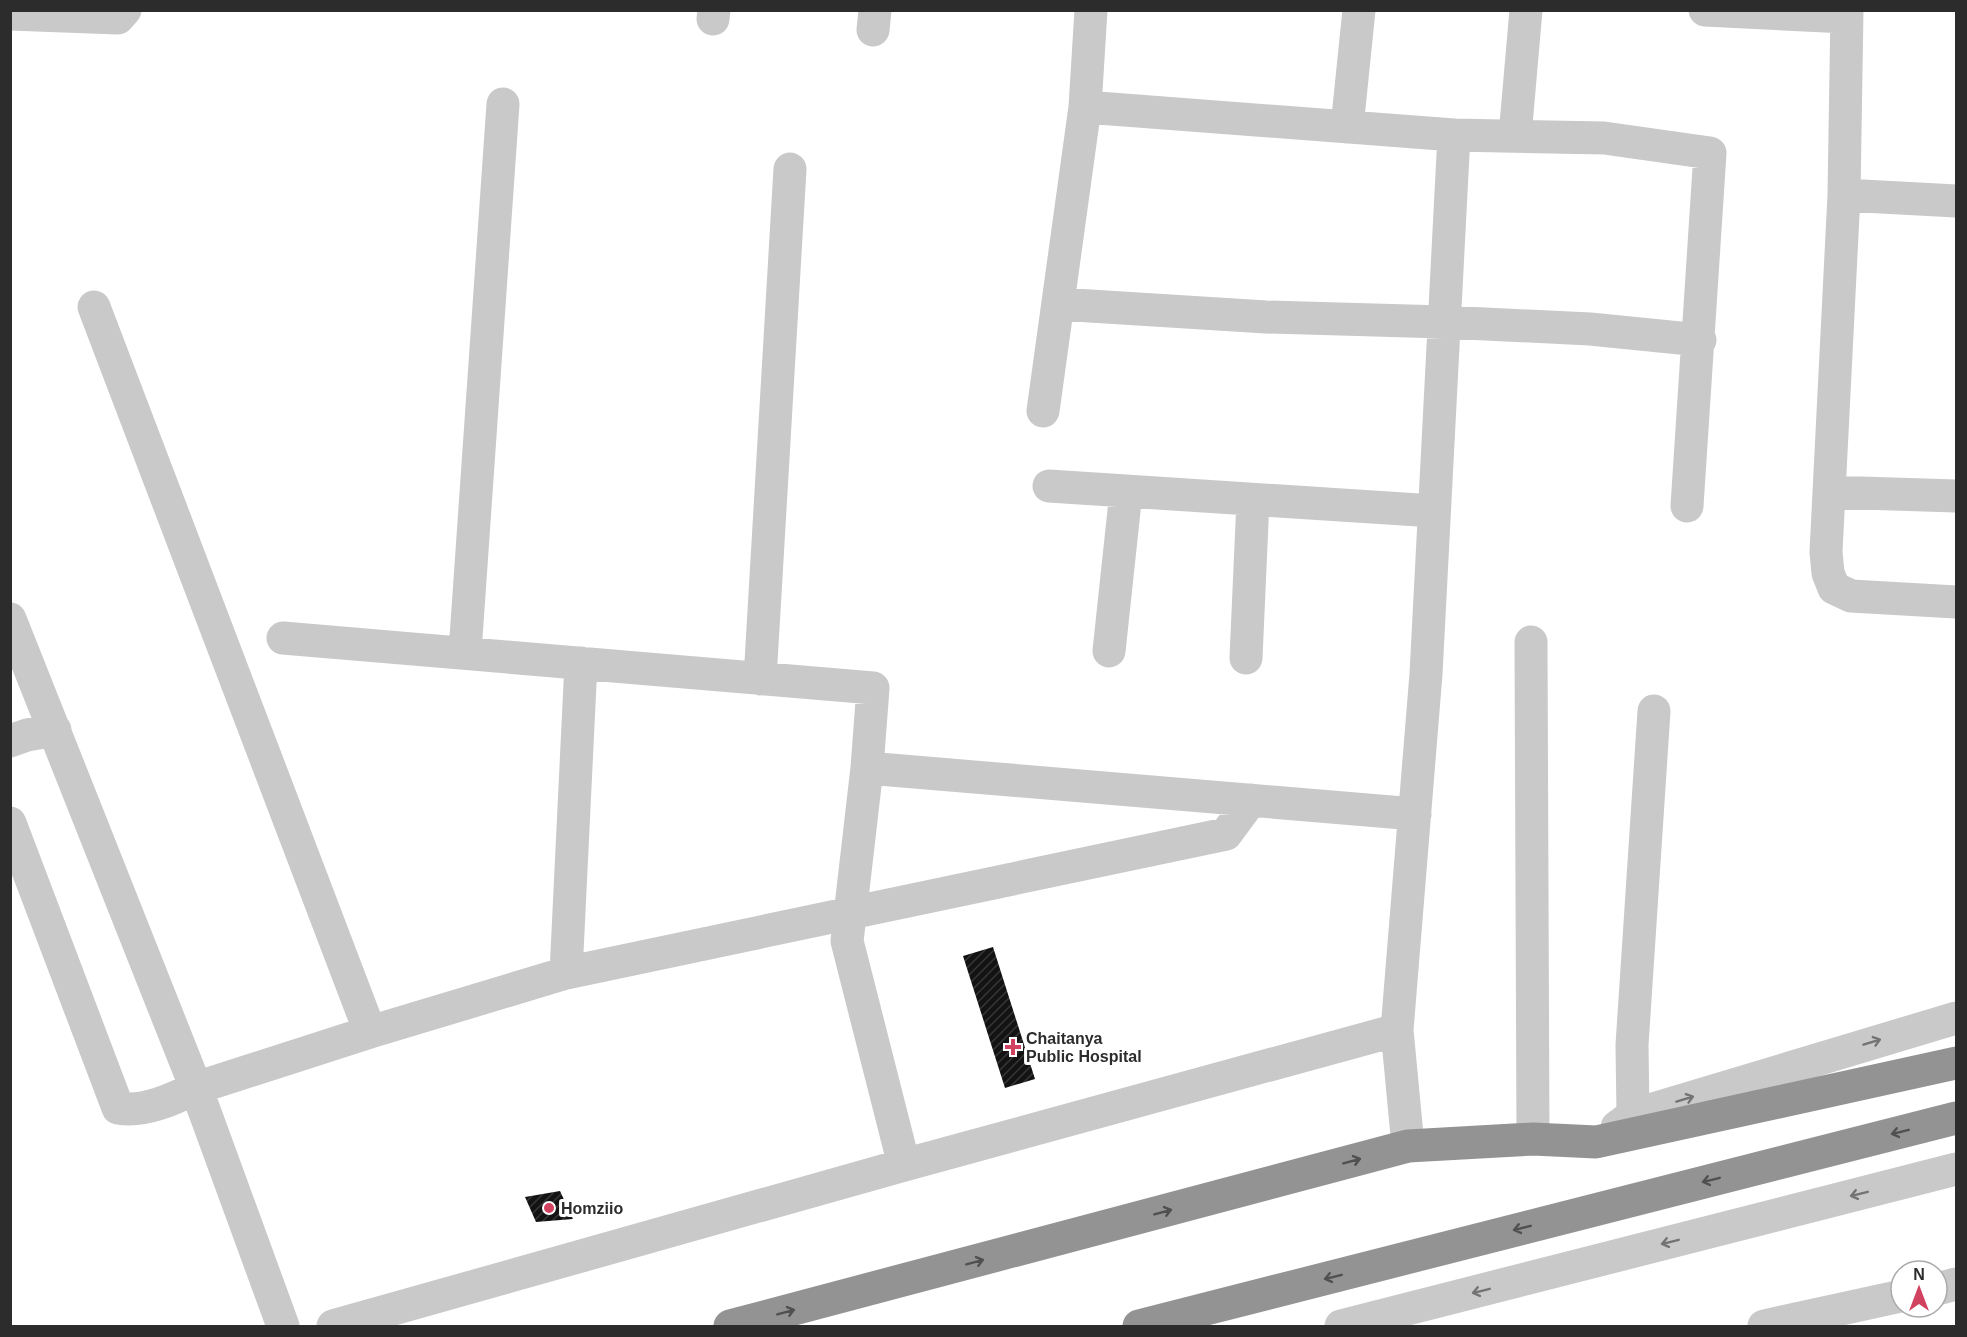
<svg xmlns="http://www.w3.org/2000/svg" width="1967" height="1337" viewBox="0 0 1967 1337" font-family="Arial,sans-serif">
  <defs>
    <pattern id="building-hatch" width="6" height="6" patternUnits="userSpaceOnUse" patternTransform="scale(1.5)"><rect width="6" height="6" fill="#131313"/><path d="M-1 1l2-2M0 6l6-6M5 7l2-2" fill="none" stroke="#363636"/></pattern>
  </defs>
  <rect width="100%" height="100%" fill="#fff"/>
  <path fill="url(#building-hatch)" d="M 993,947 L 1035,1079 L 1005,1088 L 963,956 Z
    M 560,1191 L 573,1219 L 536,1222 L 525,1197 Z"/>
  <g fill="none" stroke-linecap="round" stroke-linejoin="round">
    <path stroke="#c9c9c9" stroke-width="33" d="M 1705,10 L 1846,17
      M 1847,10 L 1844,195 L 1826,552 L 1828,573 L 1834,588 L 1851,596 L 1956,602
      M 10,14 L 118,18 L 125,10
      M 713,19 L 714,10
      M 873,30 L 875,10
      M 1085,107 L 1454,135 L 1426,674 L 1397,1030 L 1408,1146
      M 1347,127 L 1359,10
      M 1454,135 L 1604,138 L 1710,153 L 1687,506
      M 1515,136 L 1526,10
      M 1844,195 L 1956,201
      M 1058,304 L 1266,317 L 1444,322 L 1590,329 L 1700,340
      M 1043,411 L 1085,107 L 1091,10
      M 1049,486 L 1434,511
      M 1829,492 L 1956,496
      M 10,619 L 196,1088 L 283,1326
      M 283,638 L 873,688 L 867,768 L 847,941 L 904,1165
      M 1531,642 L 1533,1139
      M 1109,651 L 1126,492
      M 465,652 L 503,104
      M 1246,658 L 1253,500
      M 760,679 L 790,169
      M 10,741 L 27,735 L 55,730
      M 867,768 L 1415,814
      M 10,823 L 118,1108 C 144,1113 173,1099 196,1088 L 370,1032 L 94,307
      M 566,973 L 581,663
      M 370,1032 L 566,973 L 1226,834 L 1251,800
      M 1633,1115 L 1632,1045 L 1654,711
      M 1617,1127 L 1633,1115 L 1956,1018
      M 1937,1289 L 1956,1284
      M 333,1326 L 904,1165 L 1397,1030
      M 1341,1326 L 1956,1169
      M 1764,1326 L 1901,1296"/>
    <path stroke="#939393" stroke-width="33" d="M 730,1326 L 1408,1146 L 1533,1139 L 1596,1142 L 1956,1063
      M 1139,1326 L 1956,1118"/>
  </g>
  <defs><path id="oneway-shaft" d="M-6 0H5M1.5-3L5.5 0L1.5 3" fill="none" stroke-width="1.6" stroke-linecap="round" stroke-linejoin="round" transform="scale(1.5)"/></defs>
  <g stroke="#737373">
    <use href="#oneway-shaft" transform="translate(1872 1042) rotate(-17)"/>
    <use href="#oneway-shaft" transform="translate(1685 1099) rotate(-17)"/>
    <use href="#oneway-shaft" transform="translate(1859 1194) rotate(166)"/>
    <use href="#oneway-shaft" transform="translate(1670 1242) rotate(166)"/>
    <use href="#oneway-shaft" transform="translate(1481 1291) rotate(166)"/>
  </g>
  <g stroke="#505050">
    <use href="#oneway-shaft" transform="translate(1900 1132) rotate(166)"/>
    <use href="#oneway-shaft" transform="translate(1352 1161) rotate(-15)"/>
    <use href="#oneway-shaft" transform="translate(1711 1180) rotate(166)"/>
    <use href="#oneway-shaft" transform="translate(1163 1212) rotate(-15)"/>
    <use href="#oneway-shaft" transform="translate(1522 1228) rotate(166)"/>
    <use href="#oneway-shaft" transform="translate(975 1262) rotate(-15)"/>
    <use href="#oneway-shaft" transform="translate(1333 1277) rotate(166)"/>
    <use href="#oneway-shaft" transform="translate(786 1312) rotate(-15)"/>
  </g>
  <g fill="#d04260" stroke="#fff" stroke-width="2">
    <path d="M1010 1038h6v6h6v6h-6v6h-6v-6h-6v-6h6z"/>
    <circle cx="549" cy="1208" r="6"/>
  </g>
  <g text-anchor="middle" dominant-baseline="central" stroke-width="6" stroke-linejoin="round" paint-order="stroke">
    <g font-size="16" font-weight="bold" fill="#2c2c2c" stroke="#fff" text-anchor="start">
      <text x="1026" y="1038">Chaitanya<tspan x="1026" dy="18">Public Hospital</tspan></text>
      <text x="561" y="1208">Homziio</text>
    </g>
  </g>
  <rect width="1967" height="1337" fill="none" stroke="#2c2c2c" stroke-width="24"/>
  <g transform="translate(1919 1289)"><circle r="28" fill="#ffffff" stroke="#ababab" stroke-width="1.5"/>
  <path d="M0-4.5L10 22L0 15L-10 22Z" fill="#d04260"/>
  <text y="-9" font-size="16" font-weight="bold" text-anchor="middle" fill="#2c2c2c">N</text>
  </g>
</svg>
